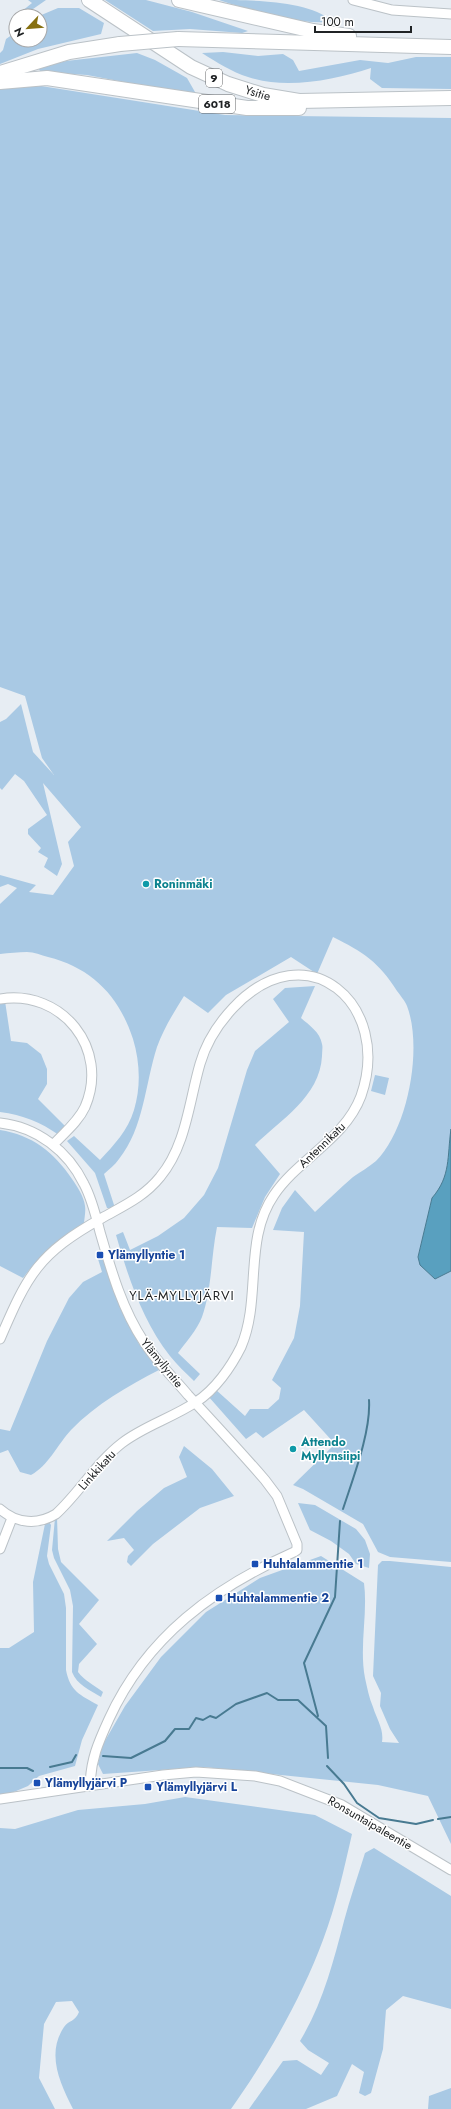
<svg xmlns="http://www.w3.org/2000/svg" width="451" height="2109" viewBox="0 0 451 2109" font-family="Jost,sans-serif">
  <rect width="100%" height="100%" fill="#e7edf3"/>
  <path fill="#a9c9e4" d="M 28,0 L 46,0 L 23,16 L 16,16 L 32,3 Z
    M 105,0 L 146,0 L 192,12 L 248,31 L 242,33 L 190,29 L 153,31 Z
    M 219,0 C 250,0 309,0 332,21 C 305,27 246,9 219,0 Z
    M 58,8 L 79,8 L 104,23 L 101,34 L 38,49 L 0,64 L 0,53 L 3,50 L 6,39 L 16,32 L 16,40 L 40,40 L 39,16 Z
    M 223,52 L 258,56 L 283,54 L 293,60 L 299,71 L 360,60 L 388,63 L 416,57 L 451,57 L 451,89 L 382,88 L 370,79 L 371,68 C 334,80 286,90 248,77 C 232,72 216,62 202,53 Z
    M 137,53 L 155,60 L 187,78 L 195,92 L 187,94 L 87,75 L 41,72 L 38,68 L 66,61 Z
    M 41,86 L 225,115 L 451,118 L 451,1129 C 447,1157 451,1176 432,1198 L 418,1257 L 420,1265 L 435,1279 L 451,1271 L 451,1562 L 390,1557 L 378,1552 L 363,1524 L 303,1489 L 293,1485 L 335,1444 L 304,1410 L 263,1438 L 256,1432 L 246,1439 L 208,1396 L 215,1389 L 245,1416 L 250,1409 L 268,1409 L 279,1399 L 281,1388 L 272,1380 L 294,1338 L 300,1306 L 304,1232 L 273,1230 L 282,1208 L 295,1190 L 315,1212 C 328,1200 340,1188 353,1177 C 360,1172 369,1167 376,1161 C 408,1129 423,1048 407,1006 C 405,1001 400,995 397,991 C 379,962 363,952 333,937 L 317,974 L 291,957 L 226,995 L 208,1013 L 184,996 C 174,1012 164,1028 157,1047 C 145,1084 144,1128 119,1159 C 115,1165 109,1169 104,1174 L 115,1208 L 107,1208 L 95,1173 L 67,1141 L 74,1136 L 100,1160 C 114,1145 128,1130 134,1110 C 141,1087 140,1062 133,1039 C 119,996 92,968 48,957 C 41,955 34,952 27,952 C 18,952 9,953 0,954 L 0,904 L 17,888 L 8,884 L 0,887 L 0,875 L 36,885 L 29,892 L 53,895 L 74,866 L 68,842 L 81,827 L 43,783 L 62,864 L 57,876 L 44,867 L 48,858 L 38,852 L 41,848 L 28,834 L 28,829 L 47,815 L 24,781 L 15,774 L 2,790 L 0,788 L 0,722 L 6,719 L 21,704 L 33,752 L 54,775 L 42,758 L 25,696 L 0,687 L 0,89 Z
    M 315,986 L 301,1018 C 309,1025 320,1032 322,1044 C 323,1047 322,1052 322,1056 C 320,1097 280,1120 255,1145 L 280,1174 L 265,1197 L 252,1228 L 217,1227 C 211,1256 212,1289 202,1317 C 197,1330 186,1342 178,1353 L 200,1374 L 194,1381 C 186,1373 177,1365 170,1356 C 143,1322 128,1277 116,1235 L 123,1232 L 130,1250 L 158,1236 L 184,1218 L 204,1195 L 218,1168 L 247,1070 L 255,1051 L 289,1022 L 273,999 L 285,988 Z
    M 5,1001 L 11,1041 L 27,1043 L 41,1054 L 47,1069 L 47,1084 L 38,1099 L 66,1127 L 59,1135 C 40,1122 23,1115 0,1112 L 0,1002 Z
    M 375,1075 L 389,1078 L 385,1095 L 371,1091 Z
    M 0,1130 C 32,1135 54,1152 72,1179 C 77,1186 84,1197 85,1206 C 86,1212 84,1219 84,1225 C 59,1239 40,1255 23,1278 L 0,1266 Z
    M 103,1258 L 126,1319 L 139,1344 L 159,1370 C 128,1386 96,1404 71,1430 C 58,1444 48,1466 31,1475 L 20,1472 L 8,1450 L 0,1453 L 0,1429 L 10,1431 L 47,1341 L 69,1298 L 83,1282 L 102,1272 L 98,1259 Z
    M 184,1446 L 212,1469 L 234,1496 L 200,1508 L 153,1544 L 131,1566 L 127,1562 L 128,1556 L 134,1550 L 124,1538 L 107,1541 L 137,1511 L 164,1488 L 187,1477 L 179,1457 Z
    M 298,1503 L 315,1505 L 356,1529 L 365,1540 L 370,1554 L 369,1568 L 356,1564 L 349,1554 L 331,1541 L 310,1530 Z
    M 57,1517 L 58,1549 L 61,1562 L 99,1600 L 79,1624 L 97,1644 L 79,1664 L 78,1672 C 85,1681 94,1685 103,1692 L 101,1697 C 90,1690 77,1685 72,1672 L 73,1606 L 70,1590 L 54,1558 L 52,1550 L 55,1518 Z
    M 49,1522 L 51,1525 L 47,1556 L 49,1564 L 64,1594 L 66,1608 L 66,1670 C 70,1691 80,1695 98,1705 L 82,1740 L 75,1766 L 39,1776 L 28,1786 L 9,1794 L 0,1794 L 0,1648 L 9,1648 L 34,1632 L 33,1582 L 45,1524 Z
    M 321,1556 L 364,1583 C 368,1614 359,1646 365,1678 C 367,1687 369,1698 373,1707 C 377,1720 384,1729 382,1742 L 399,1743 L 390,1729 L 380,1706 L 381,1693 L 373,1676 L 378,1565 L 382,1561 L 390,1561 L 451,1567 L 451,1844 L 428,1796 L 378,1785 L 204,1767 L 103,1774 L 98,1764 L 102,1746 L 125,1706 L 161,1657 L 206,1612 L 260,1578 Z
    M 185,1797 L 315,1815 L 352,1834 C 344,1869 336,1906 323,1940 C 302,1997 266,2060 231,2109 L 73,2109 C 60,2083 46,2054 64,2027 C 69,2020 75,2022 79,2012 L 72,2001 L 56,2002 L 44,2024 L 39,2078 L 55,2109 L 0,2109 L 0,1828 L 15,1829 L 78,1810 L 145,1804 Z
    M 374,1848 L 451,1896 L 451,2009 L 403,1996 L 386,2010 L 383,2049 L 371,2093 L 365,2096 L 359,2093 L 364,2072 L 352,2064 L 337,2096 L 306,2109 L 249,2109 L 283,2061 L 297,2060 L 321,2075 L 329,2063 L 308,2050 L 300,2041 C 323,2003 333,1963 344,1921 C 350,1898 358,1876 365,1853 Z
    M 451,2088 L 451,2109 L 428,2109 L 429,2096 Z"/>
  <path fill="#59a0bf" stroke="#487a91" d="M 451,1129 L 451,1271 L 435,1279 L 420,1265 L 418,1257 L 432,1198 C 451,1176 447,1157 451,1129 Z"/>
  <g fill="none" stroke-linecap="round" stroke-linejoin="round">
    <path stroke="#487a91" stroke-width="2" d="M 343,1509 C 353,1478 371,1432 369,1400
      M 318,1716 L 304,1663 L 335,1597 L 340,1521
      M 103,1756 L 131,1758 L 165,1741 L 175,1729 L 189,1729 L 196,1718 L 203,1720 L 210,1716 L 216,1718 L 236,1704 L 267,1693 L 278,1700 L 298,1700 L 326,1726 L 328,1758
      M 327,1766 L 344,1784 L 357,1803 L 379,1818 L 416,1824 L 433,1820
      M 50,1767 L 72,1762 L 76,1755
      M 0,1768 L 27,1768 L 33,1771
      M 438,1819 L 451,1817"/>
    <defs>
      <path id="minor" d="M 353,0 L 392,10 L 451,14
        M 0,999 C 62,989 110,1049 85,1107 C 78,1122 64,1133 53,1145
        M 0,1123 C 37,1127 68,1151 84,1184 C 92,1199 96,1216 100,1232 C 111,1270 122,1309 144,1342 C 156,1361 173,1377 188,1395 C 214,1423 240,1451 265,1480 L 277,1496 L 297,1544 L 297,1550 L 294,1552 C 214,1588 147,1636 109,1719 C 98,1743 91,1759 90,1785
        M 0,1339 C 28,1274 38,1254 102,1218 C 123,1206 144,1197 160,1177 C 186,1146 189,1102 200,1064 C 206,1043 218,1024 233,1008 C 307,929 393,1005 361,1096 C 345,1139 298,1159 274,1195 C 243,1240 262,1298 241,1347 C 231,1367 215,1390 196,1402 C 172,1418 144,1426 122,1443 C 96,1463 80,1492 56,1514 C 38,1525 17,1524 0,1509
        M 0,1549 L 12,1518
        M 0,1799 L 163,1775 L 196,1772 L 255,1776 L 280,1781 L 342,1805 L 451,1870"/>
      <g id="highway">
        <path id="s1" d="M 89,0 L 191,67 L 228,84 L 263,95 L 299,101 L 451,98"/>
        <path d="M 179,0 L 313,31 L 349,36"/>
        <path d="M 178,39 L 451,47"/>
        <path d="M 0,73 L 69,52 L 120,44"/>
        <path d="M 0,82 L 47,78 L 247,108 L 299,108"/>
      </g>
    </defs>
    <use href="#minor" stroke="#bbc2c7" stroke-width="11"/>
    <use href="#highway" stroke="#bbc2c7" stroke-width="16"/>
    <use href="#minor" stroke="#fff" stroke-width="9"/>
    <use href="#highway" stroke="#fff" stroke-width="14"/>
    <defs>
      <path id="highway-bridge" d="M 120,44 L 178,39"/>
    </defs>
    <use href="#highway-bridge" stroke="#bbc2c7" stroke-width="16" stroke-linecap="butt"/>
    <use href="#highway-bridge" stroke="#fff" stroke-width="14"/>
  </g>
  <g fill="#0f9aa8" stroke="#fff" stroke-width="1.5">
    <circle cx="146" cy="884" r="4"/>
    <circle cx="293" cy="1449" r="4"/>
  </g>
  <g fill="#1a4fb4" stroke="#fff" stroke-width="1.5">
    <rect x="96" y="1251" width="8" height="8" rx="2"/>
    <rect x="251" y="1560" width="8" height="8" rx="2"/>
    <rect x="215" y="1594" width="8" height="8" rx="2"/>
    <rect x="33" y="1779" width="8" height="8" rx="2"/>
    <rect x="144" y="1783" width="8" height="8" rx="2"/>
  </g>
  <g text-anchor="middle" dominant-baseline="central" stroke-width="3" stroke-linejoin="round" paint-order="stroke">
    <g fill="#fff" stroke="#636566" stroke-width="1">
      <rect x="206" y="69" width="16" height="18" rx="3"/>
      <rect x="199" y="95" width="36" height="18" rx="3"/>
    </g>
    <g font-size="11" font-weight="bold" fill="#202325">
      <text x="214" y="78">9</text>
      <text x="217" y="104">6018</text>
    </g>
    <g font-size="12" fill="#202325" stroke="#fff">
      <text stroke="none"><textPath href="#s1" startOffset="194">Ysitie</textPath></text>
      <text transform="translate(322 1145) rotate(-44)">Antennikatu</text>
      <text transform="translate(162 1363) rotate(51)">Ylämyllyntie</text>
      <text transform="translate(97 1470) rotate(-48)">Linkkikatu</text>
      <text transform="translate(370 1823) rotate(30)">Ronsuntaipaleentie</text>
    </g>
    <g font-size="12" font-weight="bold" fill="#0d838f" stroke="#fff" text-anchor="start">
      <text x="154" y="884">Roninmäki</text>
      <text x="301" y="1442">Attendo<tspan x="301" dy="14">Myllynsiipi</tspan></text>
    </g>
    <g font-size="12" font-weight="bold" fill="#164399" stroke="#fff" text-anchor="start">
      <text x="108" y="1255">Ylämyllyntie 1</text>
      <text x="263" y="1564">Huhtalammentie 1</text>
      <text x="227" y="1598">Huhtalammentie 2</text>
      <text x="45" y="1783">Ylämyllyjärvi P</text>
      <text x="156" y="1787">Ylämyllyjärvi L</text>
    </g>
    <g font-size="13" letter-spacing="1" fill="#202325" stroke="#fff">
      <text x="182" y="1295">YLÄ-MYLLYJÄRVI</text>
    </g>
  </g>
  <g transform="translate(28 28) rotate(244)"><circle r="19" fill="#ffffff" stroke="#a6a7a8"/>
  <path d="M0-3L7 15L0 10L-7 15Z" fill="#877010"/>
  <text y="-6" font-size="11" font-weight="bold" text-anchor="middle" fill="#202325">N</text>
  </g>
  <path d="M315 26v6h96v-6" fill="none" stroke="#202325" stroke-width="2"/>
  <text x="321" y="26" font-size="12" fill="#202325" stroke="#ffffff" stroke-width="3" paint-order="stroke">100 m</text>
</svg>
